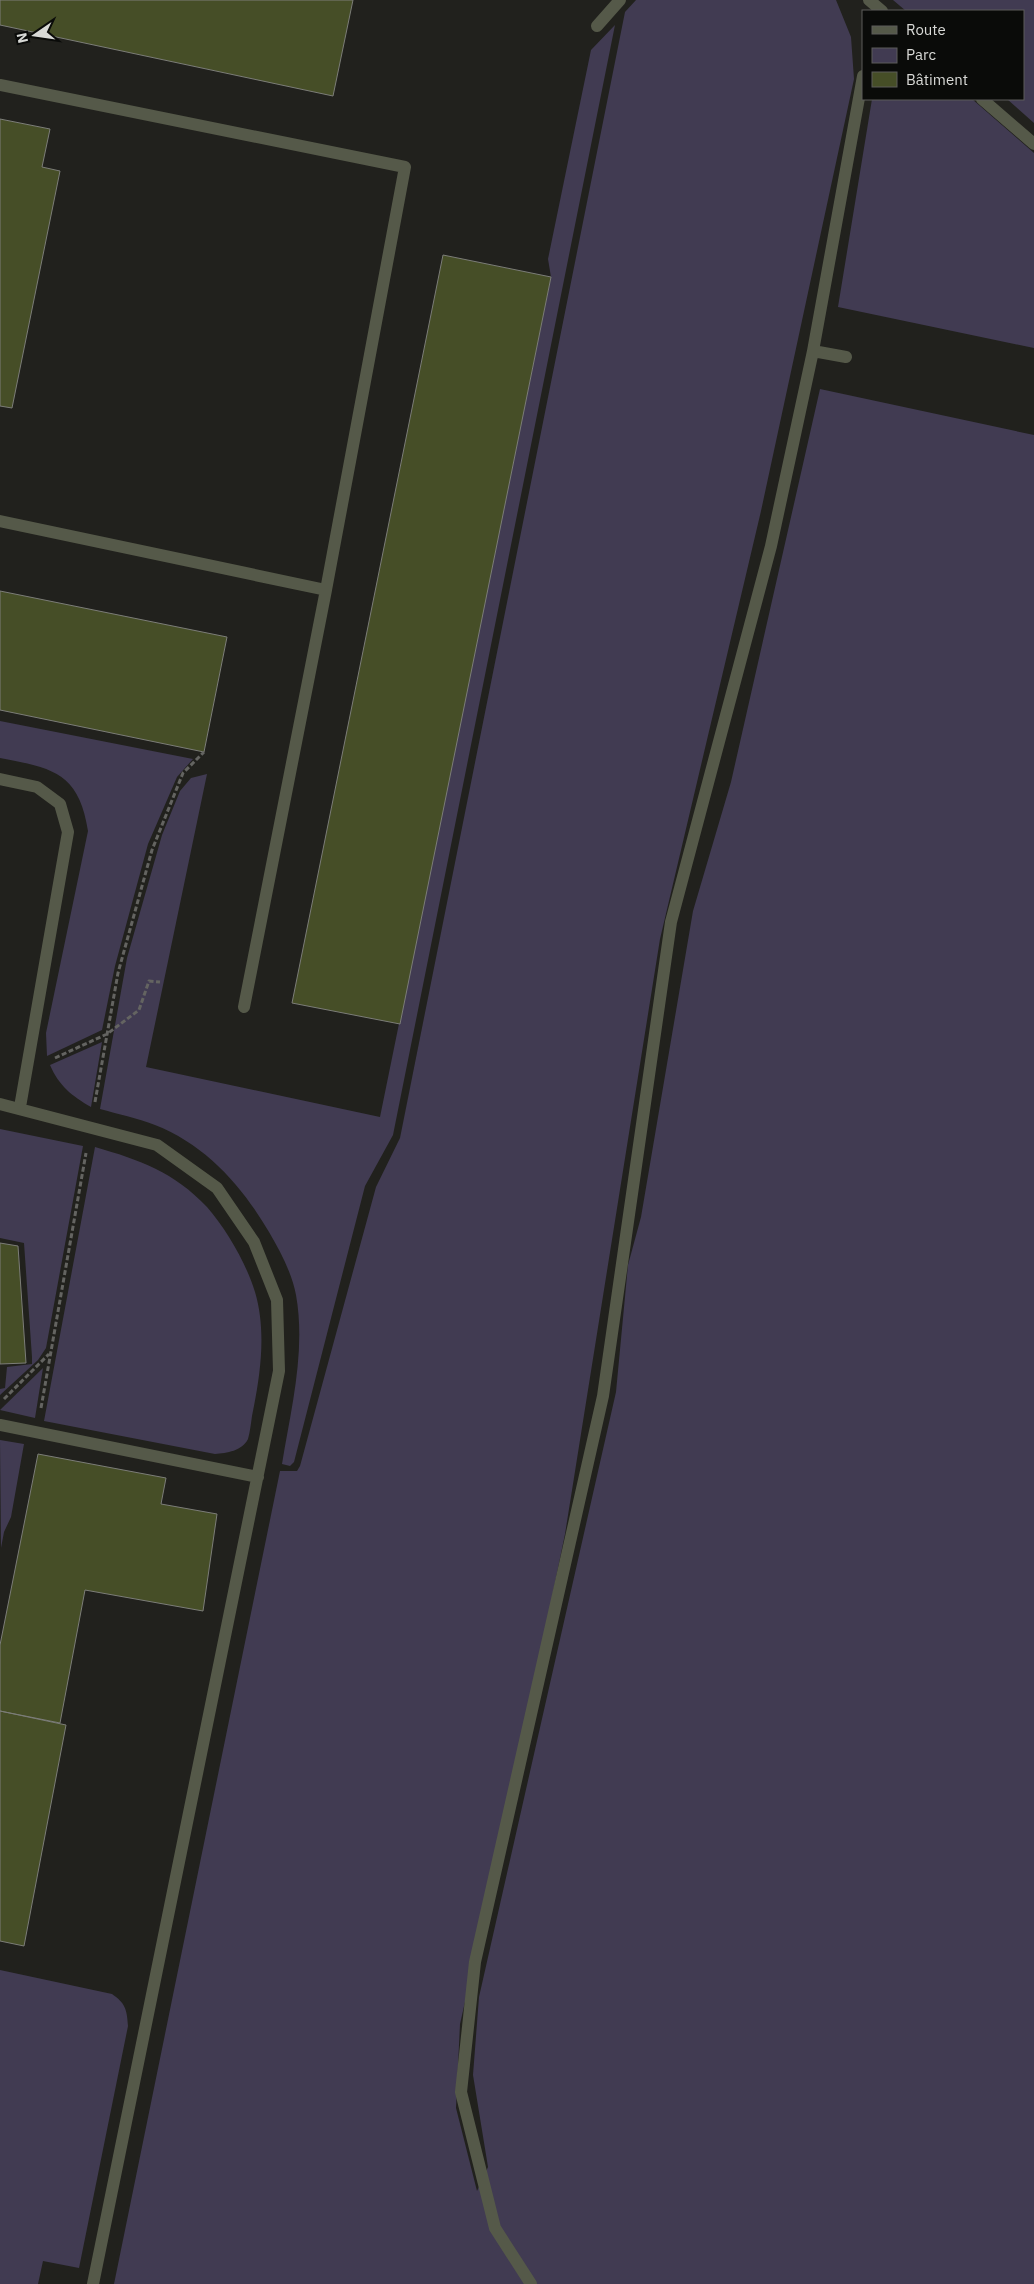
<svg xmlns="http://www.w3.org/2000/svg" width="1034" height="2284" viewBox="0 0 1034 2284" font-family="'IBM Plex Sans',sans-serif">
  <rect width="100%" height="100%" fill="#21211d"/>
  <path fill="#413b52" d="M 636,0 L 836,0 L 851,37 L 854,79 L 761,511 L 660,939 L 565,1534 L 508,1811 L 460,2024 L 456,2108 L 477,2191 L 488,2167 L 473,2075 L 479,1997 L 616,1392 L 628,1265 L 641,1217 L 693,911 L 731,782 L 820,389 L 1034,435 L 1034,2284 L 114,2284 L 280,1471 L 297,1471 L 300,1466 L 376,1187 L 400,1138 L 625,12 Z
    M 893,0 L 1034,0 L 1034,123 L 1007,99 L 1023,99 L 1023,11 L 906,11 Z
    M 615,25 L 393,1135 L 365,1186 L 294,1462 L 290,1466 L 282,1464 C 291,1409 306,1351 296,1295 C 292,1273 280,1251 269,1232 C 242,1186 206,1145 155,1125 C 137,1118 118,1114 100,1109 L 127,958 L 162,835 L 180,791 L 191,778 L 207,774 L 146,1067 L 380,1117 L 551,277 L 548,259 L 591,50 Z
    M 872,99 L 972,99 L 1034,153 L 1034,348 L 838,307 Z
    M 0,721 L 193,759 L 177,777 L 148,844 L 115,966 L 102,1030 L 47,1056 L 46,1033 L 88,831 C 79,772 52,768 0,758 Z
    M 102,1042 L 91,1107 C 72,1096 59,1086 50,1065 Z
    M 0,1129 L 83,1146 L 46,1348 L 38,1360 L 0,1395 L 0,1389 L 5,1388 L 7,1367 L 32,1364 L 32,1357 L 24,1243 L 0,1238 Z
    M 95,1147 C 140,1160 174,1172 207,1207 C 227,1230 246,1263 255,1292 C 267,1332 260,1377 252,1416 C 251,1423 250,1432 248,1439 C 242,1451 227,1453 215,1454 L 44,1421 Z
    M 43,1368 L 35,1418 L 0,1410 Z
    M 0,1440 L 24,1444 L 11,1517 L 4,1532 L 1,1548 Z
    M 0,1970 L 112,1994 C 125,2003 127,2009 128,2026 L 79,2268 L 43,2261 L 38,2284 L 0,2284 Z"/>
  <path fill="#464e27" stroke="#7c7d78" d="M 0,0 L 353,0 L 333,96 L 0,25 Z
    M 0,119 L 50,129 L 42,167 L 60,171 L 12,408 L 0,406 Z
    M 443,255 L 551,277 L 400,1024 L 292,1003 Z
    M 0,591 L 227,637 L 204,752 L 0,710 Z
    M 0,1243 L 18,1246 L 26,1363 L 0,1364 Z
    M 38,1454 L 166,1478 L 161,1504 L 217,1514 L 203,1611 L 85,1590 L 60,1723 L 0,1711 L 0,1645 Z
    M 0,1711 L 66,1725 L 24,1946 L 0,1941 Z"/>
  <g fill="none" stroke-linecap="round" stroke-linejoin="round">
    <path stroke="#646461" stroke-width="3" stroke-dasharray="5 2.5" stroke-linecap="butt" d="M 55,1058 L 107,1034 L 139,1010 L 149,981 L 160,982
      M 95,1102 L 118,973 L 152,850 L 183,773 L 204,752
      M 4,1399 L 49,1354
      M 41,1408 L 86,1153"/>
    <path stroke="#555949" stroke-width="12" d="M 869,0 L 882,11
      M 597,26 L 620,0
      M 0,85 L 405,167 L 326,590 L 0,521
      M 982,99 L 1034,144
      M 813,351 L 846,357
      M 0,779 L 37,787 L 60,804 L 68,832 L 20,1107
      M 244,1007 L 326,590
      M 0,1104 L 157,1145 L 217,1188 L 254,1242 L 277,1300 L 279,1371 L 93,2284
      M 0,1425 L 258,1477
      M 531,2284 L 495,2228 L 461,2092 L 475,1962 L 603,1396 L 671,922 L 771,546 L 813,351 L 863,76"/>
  </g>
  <rect x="862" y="10" width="162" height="90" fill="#0a0b09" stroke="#5c5d5b"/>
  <rect x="872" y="26" width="25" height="8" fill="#555949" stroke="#5c5d5b"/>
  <text x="906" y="35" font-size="15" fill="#d8d9d6">Route</text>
  <rect x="872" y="48" width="25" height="15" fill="#413b52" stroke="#5c5d5b"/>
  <text x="906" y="60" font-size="15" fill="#d8d9d6">Parc</text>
  <rect x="872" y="72" width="25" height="15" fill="#464e27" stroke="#5c5d5b"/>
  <text x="906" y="85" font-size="15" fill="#d8d9d6">Bâtiment</text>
  <g transform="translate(35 35) rotate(257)" stroke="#0a0b09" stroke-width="4" paint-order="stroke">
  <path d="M0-4L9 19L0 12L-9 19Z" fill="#d8d9d6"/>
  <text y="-8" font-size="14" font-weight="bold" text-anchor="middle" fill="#d8d9d6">N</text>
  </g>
</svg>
